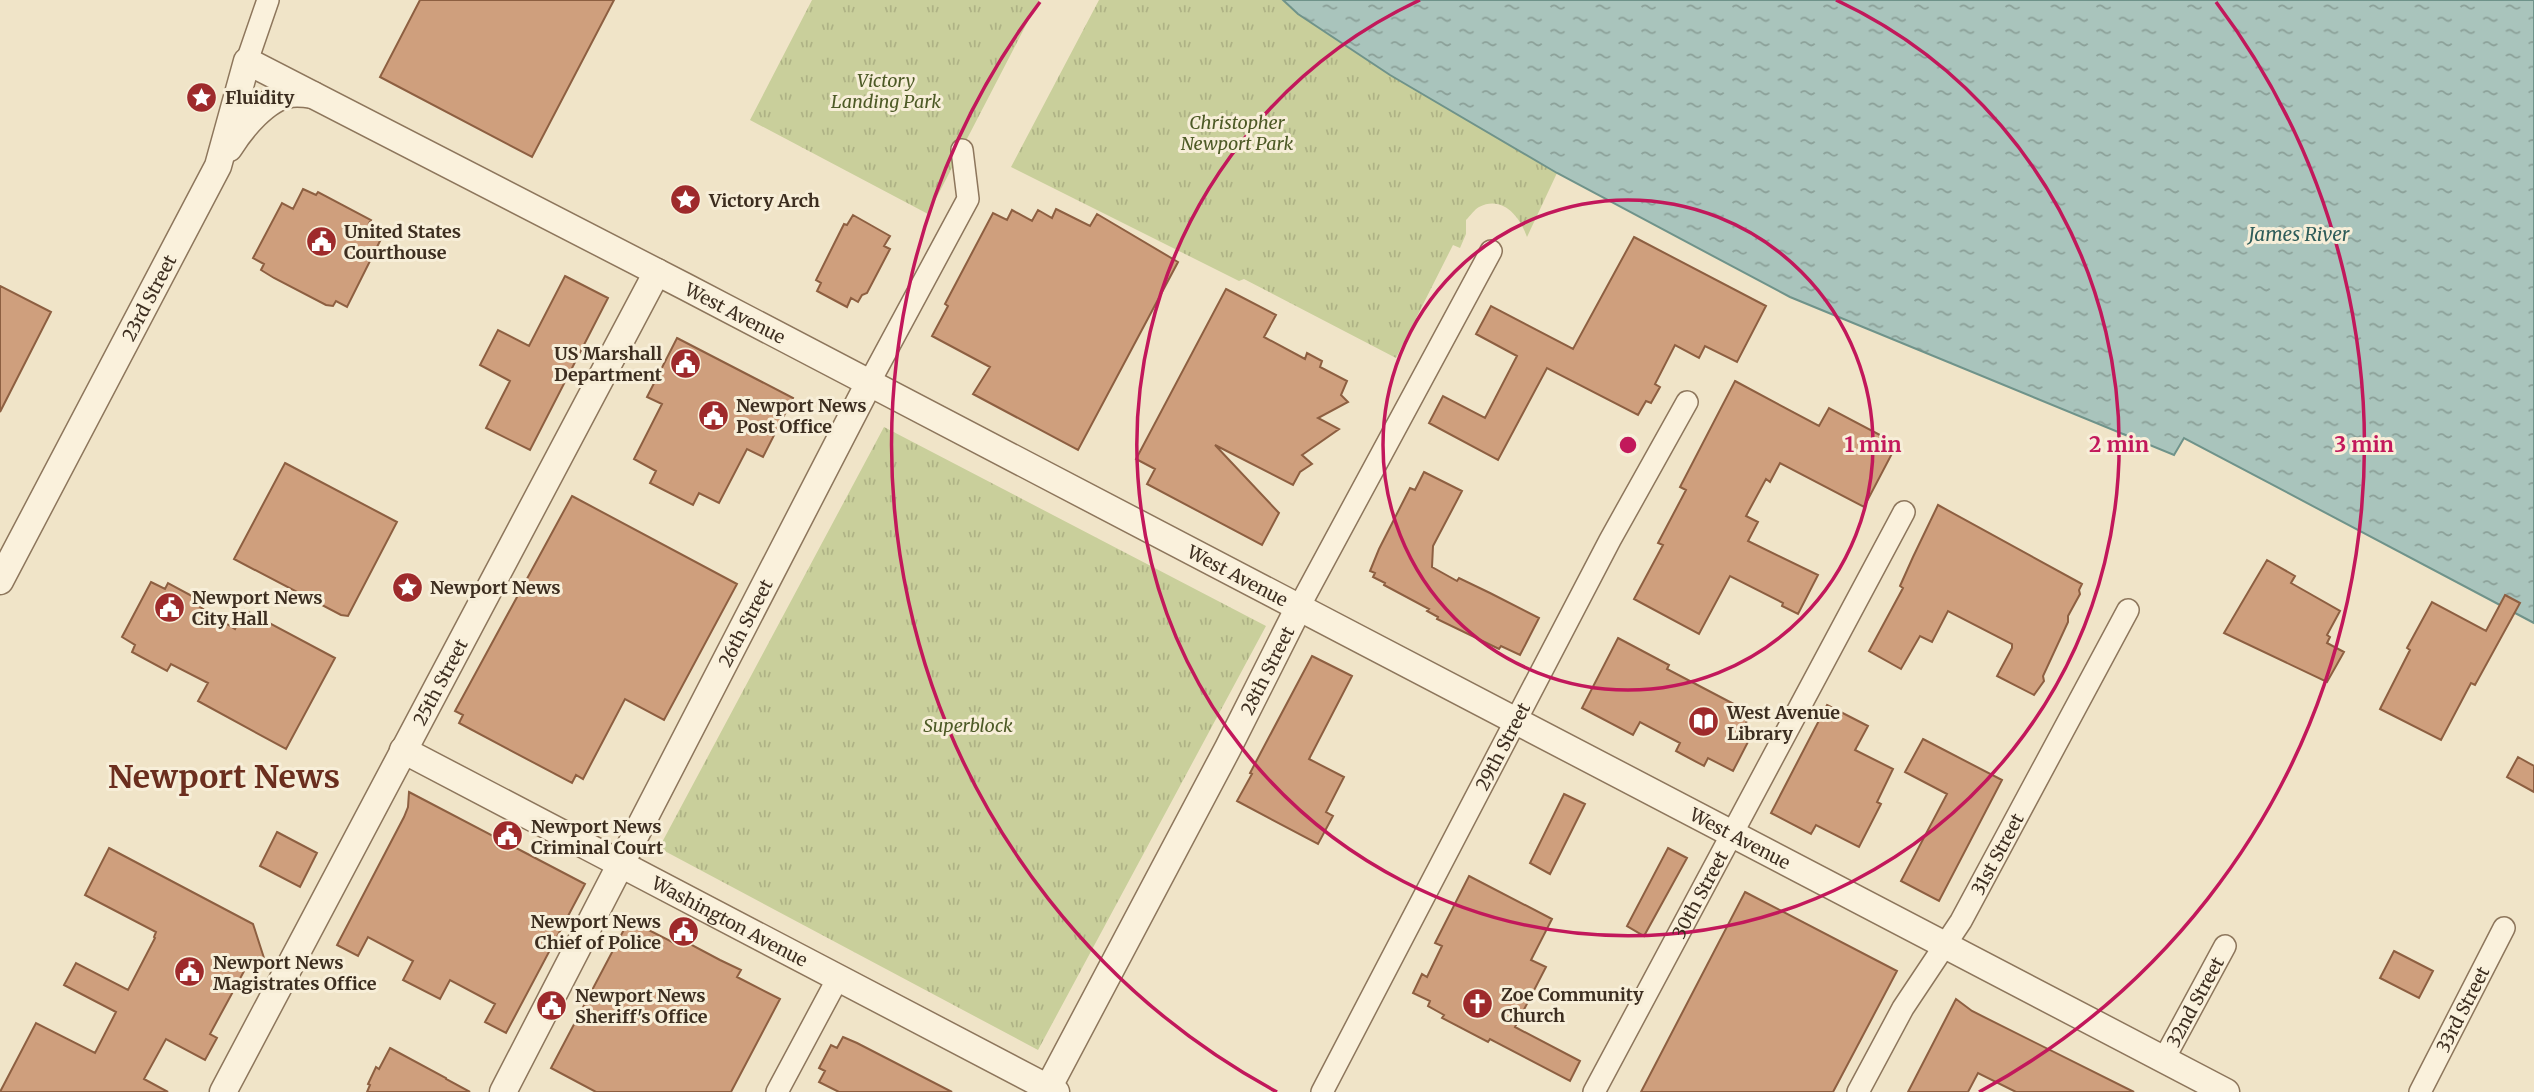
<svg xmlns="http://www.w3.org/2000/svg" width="2534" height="1092" viewBox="0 0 2534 1092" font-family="Merriweather,serif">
  <defs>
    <pattern id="park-tufts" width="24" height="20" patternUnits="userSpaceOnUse" patternTransform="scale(1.75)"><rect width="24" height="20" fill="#c9cf9b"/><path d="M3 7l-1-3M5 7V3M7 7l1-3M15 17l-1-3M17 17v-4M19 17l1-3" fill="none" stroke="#aeb285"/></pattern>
    <pattern id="water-ripples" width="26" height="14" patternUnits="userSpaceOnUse" patternTransform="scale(1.75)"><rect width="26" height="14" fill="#a9c4bc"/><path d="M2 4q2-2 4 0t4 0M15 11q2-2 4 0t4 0" fill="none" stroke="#8ba098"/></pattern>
  </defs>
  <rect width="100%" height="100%" fill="#f0e4c8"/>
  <path fill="url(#park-tufts)" d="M 812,0 L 1039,0 L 928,214 L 750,120 Z
    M 1099,0 L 1283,0 L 1298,14 L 1390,75 L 1557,173 L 1527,237 C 1520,217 1503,195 1479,207 C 1475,209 1470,216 1466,220 L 1466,234 L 1460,248 L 1453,245 L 1396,358 L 1244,279 L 1239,281 L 1011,167 Z
    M 884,427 L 1266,626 L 1038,1050 L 659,848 Z"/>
  <path fill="url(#water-ripples)" stroke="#6f938a" stroke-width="2" d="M 1283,0 L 2534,0 L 2534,623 L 2184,438 L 2174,455 L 1790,297 L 1557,173 L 1390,75 L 1298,14 Z"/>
  <path fill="#cf9f7d" stroke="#8d5f41" stroke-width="2" d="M 420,0 L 614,0 L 532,157 L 380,77 Z
    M 303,189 L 316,195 L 318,192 L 371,220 L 369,223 L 385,231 L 347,307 L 336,301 L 333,306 L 326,305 L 274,278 L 261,270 L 264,264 L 253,258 L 282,203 L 293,209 Z
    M 1056,209 L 1090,226 L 1097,214 L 1178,262 L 1078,450 L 973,394 L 990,367 L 932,336 L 948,306 L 945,304 L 993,213 L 1007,220 L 1012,210 L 1032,221 L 1038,210 L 1052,218 Z
    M 853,215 L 890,236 L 884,246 L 890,249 L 867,293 L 862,295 L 858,302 L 851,298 L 847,307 L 817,291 L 821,283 L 816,280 L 844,224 L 847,225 Z
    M 1634,237 L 1766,306 L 1737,362 L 1705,346 L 1699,358 L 1675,345 L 1655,384 L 1660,387 L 1651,403 L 1646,401 L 1638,415 L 1547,368 L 1498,460 L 1429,423 L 1443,396 L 1485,418 L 1517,356 L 1476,334 L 1491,306 L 1573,349 Z
    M 565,276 L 608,298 L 530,450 L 486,428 L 510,381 L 480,365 L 498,330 L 529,346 Z
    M 0,286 L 51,312 L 0,412 Z
    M 1226,289 L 1276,315 L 1264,337 L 1305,359 L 1307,353 L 1322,361 L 1320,367 L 1347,381 L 1341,395 L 1348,402 L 1318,418 L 1339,429 L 1302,455 L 1312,464 L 1300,472 L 1293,485 L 1215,445 L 1279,513 L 1262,545 L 1147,484 L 1155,469 L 1136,459 Z
    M 677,338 L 793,398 L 763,457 L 747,449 L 719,503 L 699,493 L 693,505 L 650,483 L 656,471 L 634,459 L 662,404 L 647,397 Z
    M 1735,381 L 1819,426 L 1829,408 L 1897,444 L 1864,507 L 1780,463 L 1770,482 L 1766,479 L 1746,516 L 1758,522 L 1748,541 L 1818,575 L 1798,614 L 1782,606 L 1783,603 L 1730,576 L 1699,634 L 1634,599 L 1663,545 L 1658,543 L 1686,490 L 1680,487 Z
    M 285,463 L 397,522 L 348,616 L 341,615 L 234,559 Z
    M 1424,472 L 1462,491 L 1433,546 L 1432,567 L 1457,581 L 1459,578 L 1490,593 L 1539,618 L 1520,655 L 1501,646 L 1499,649 L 1437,619 L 1438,617 L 1427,611 L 1429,609 L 1384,585 L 1385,583 L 1373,577 L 1375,573 L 1370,571 L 1379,549 L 1410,488 L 1415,490 Z
    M 572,496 L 737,584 L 664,720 L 625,699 L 583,779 L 576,775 L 572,783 L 459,723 L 463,715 L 455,711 Z
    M 1938,505 L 2082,584 L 2079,590 L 2080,594 L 2068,616 L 2068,622 L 2043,676 L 2044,681 L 2034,695 L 1997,676 L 2012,648 L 2012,644 L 1948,611 L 1932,642 L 1920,636 L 1901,669 L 1869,651 L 1903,588 L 1900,586 L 1913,557 Z
    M 2267,560 L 2295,576 L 2291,583 L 2340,611 L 2327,635 L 2330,637 L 2327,643 L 2344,652 L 2327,682 L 2224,633 Z
    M 151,582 L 165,589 L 168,583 L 203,602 L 200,607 L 235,629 L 245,610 L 335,658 L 286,749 L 198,701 L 208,683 L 171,664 L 167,671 L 132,652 L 135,645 L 122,637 Z
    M 2505,595 L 2520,603 L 2475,685 L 2471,683 L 2441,740 L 2380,709 L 2410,650 L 2407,648 L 2432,602 L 2486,631 Z
    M 1618,638 L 1669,665 L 1667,669 L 1751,713 L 1740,735 L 1749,740 L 1733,771 L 1708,758 L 1704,766 L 1676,751 L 1680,743 L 1640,722 L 1633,735 L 1582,708 Z
    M 1312,656 L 1352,676 L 1309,759 L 1344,777 L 1326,812 L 1333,816 L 1318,844 L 1237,801 L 1252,774 L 1250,773 Z
    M 1827,705 L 1868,726 L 1855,750 L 1893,769 L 1877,802 L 1881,804 L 1859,847 L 1816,825 L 1811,834 L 1771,813 Z
    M 1923,739 L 2002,780 L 1939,901 L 1901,881 L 1947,794 L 1905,772 Z
    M 2518,757 L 2534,766 L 2534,792 L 2507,777 Z
    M 409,792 L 585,884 L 506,1033 L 485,1022 L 495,1004 L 450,980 L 440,999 L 403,980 L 413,961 L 368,937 L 358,956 L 337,945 L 404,817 L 408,807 Z
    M 1564,794 L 1585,804 L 1550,874 L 1530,863 Z
    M 277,832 L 317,853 L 300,887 L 260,866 Z
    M 109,848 L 253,924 L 264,958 L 249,962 L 210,1034 L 217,1038 L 205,1060 L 166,1039 L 144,1079 L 168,1092 L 0,1092 L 36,1023 L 95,1053 L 116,1012 L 64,985 L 76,963 L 128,990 L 155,938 L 154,937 L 156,932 L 85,895 Z
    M 1668,848 L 1687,858 L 1644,936 L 1627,926 Z
    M 1469,876 L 1552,919 L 1531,960 L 1546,967 L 1515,1027 L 1580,1061 L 1570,1081 L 1490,1039 L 1488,1042 L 1442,1018 L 1444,1015 L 1428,1006 L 1430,1001 L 1413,993 L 1422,974 L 1427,977 L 1442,946 L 1435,943 Z
    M 1745,892 L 1897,971 L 1833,1092 L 1641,1092 Z
    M 629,920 L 674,943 L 677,937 L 720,960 L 741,970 L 737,977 L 780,999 L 731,1092 L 596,1092 L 551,1068 Z
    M 2394,951 L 2433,971 L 2419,998 L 2380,978 Z
    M 1956,999 L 1972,1011 L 2134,1092 L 2016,1092 L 1978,1073 L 1968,1092 L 1908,1092 Z
    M 843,1037 L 857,1043 L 952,1092 L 839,1092 L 819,1082 L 825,1071 L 819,1068 L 831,1045 L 837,1048 Z
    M 390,1048 L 446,1078 L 446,1079 L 470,1092 L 367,1092 L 370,1085 L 368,1084 L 376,1067 L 379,1069 Z"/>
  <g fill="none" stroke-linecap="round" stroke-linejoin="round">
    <defs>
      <g id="minor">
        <path d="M 247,61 L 268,0"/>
        <path d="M 869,383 L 968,199 L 962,150"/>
        <path d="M 1299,607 L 1491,251"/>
        <path id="s1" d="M 2164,1059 L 2225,946"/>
        <path d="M 777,1092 L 838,978"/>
        <path id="s2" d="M 1322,1092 L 1610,540 L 1687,402"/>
        <path id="s3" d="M 1594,1092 L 1904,512"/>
        <path id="s4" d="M 1858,1092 L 1903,1008 L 1961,921 L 2128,610"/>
        <path id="s5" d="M 2420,1092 L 2504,928"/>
      </g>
      <g id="tertiary">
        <path d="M 229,148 C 241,129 266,97 291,94 C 298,93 306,94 313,95"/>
        <path id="s6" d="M 0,581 L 218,166 L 247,61 L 686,287 L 2226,1092"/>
        <path id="s7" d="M 403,750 L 1056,1092"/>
        <path id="s8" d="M 223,1092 L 657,272"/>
        <path id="s9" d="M 503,1092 L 869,383"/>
        <path id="s10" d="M 1046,1092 L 1228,748 L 1299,607"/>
      </g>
    </defs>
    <use href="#minor" stroke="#8d765c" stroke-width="24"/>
    <use href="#tertiary" stroke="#8d765c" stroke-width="29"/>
    <use href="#minor" stroke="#faf1dc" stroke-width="21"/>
    <use href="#tertiary" stroke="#faf1dc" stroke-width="26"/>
  </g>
  <g fill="none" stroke="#c2185b" stroke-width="3.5">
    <circle cx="1628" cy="445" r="245"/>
    <path d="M1836 0A491 491 0 1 1 1420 0"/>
    <path d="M1277 1092A736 736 0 0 1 1040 2M2216 2A736 736 0 0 1 1979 1092"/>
  </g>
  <defs>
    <symbol id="sight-disc" viewBox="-11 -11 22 22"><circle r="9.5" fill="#9e2a2b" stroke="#f7eed8"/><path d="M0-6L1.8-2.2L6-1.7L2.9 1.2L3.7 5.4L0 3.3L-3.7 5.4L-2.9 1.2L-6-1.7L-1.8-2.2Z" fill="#fff"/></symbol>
    <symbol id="civic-disc" viewBox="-11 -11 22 22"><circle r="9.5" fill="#9e2a2b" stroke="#f7eed8"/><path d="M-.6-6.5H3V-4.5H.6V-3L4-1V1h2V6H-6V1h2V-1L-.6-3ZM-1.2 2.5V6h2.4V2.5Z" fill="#fff"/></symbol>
    <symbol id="library-disc" viewBox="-11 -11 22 22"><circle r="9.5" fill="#9e2a2b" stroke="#f7eed8"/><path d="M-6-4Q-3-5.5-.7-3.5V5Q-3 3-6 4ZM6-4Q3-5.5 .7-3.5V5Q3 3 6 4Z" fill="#fff"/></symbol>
    <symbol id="church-disc" viewBox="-11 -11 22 22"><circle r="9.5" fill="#9e2a2b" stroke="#f7eed8"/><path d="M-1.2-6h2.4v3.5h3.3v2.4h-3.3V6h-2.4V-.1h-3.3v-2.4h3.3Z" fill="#fff"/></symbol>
  </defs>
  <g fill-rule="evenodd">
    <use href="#sight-disc" x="184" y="80" width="35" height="35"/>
    <use href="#sight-disc" x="668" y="182" width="35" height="35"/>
    <use href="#civic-disc" x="304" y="224" width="35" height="35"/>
    <use href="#civic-disc" x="668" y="346" width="35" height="35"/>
    <use href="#civic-disc" x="696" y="398" width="35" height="35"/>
    <use href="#sight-disc" x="390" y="570" width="35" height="35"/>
    <use href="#civic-disc" x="152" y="590" width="35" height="35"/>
    <use href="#library-disc" x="1686" y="704" width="35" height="35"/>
    <use href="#civic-disc" x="490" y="818" width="35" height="35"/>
    <use href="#civic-disc" x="666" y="914" width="35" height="35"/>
    <use href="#civic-disc" x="172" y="954" width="35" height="35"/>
    <use href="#church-disc" x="1460" y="986" width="35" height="35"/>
    <use href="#civic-disc" x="534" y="988" width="35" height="35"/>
  </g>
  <g text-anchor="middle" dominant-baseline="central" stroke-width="6" stroke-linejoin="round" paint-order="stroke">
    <g font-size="18" font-style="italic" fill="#4d5a26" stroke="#f7eed8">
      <text x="886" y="80">Victory<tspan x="886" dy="21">Landing Park</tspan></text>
      <text x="1237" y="122">Christopher<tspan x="1237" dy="21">Newport Park</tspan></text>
      <text x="968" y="725">Superblock</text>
    </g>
    <g font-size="18" font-weight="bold" fill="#3d2e20" stroke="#f7eed8" text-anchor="start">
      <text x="225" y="97">Fluidity</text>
      <text x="709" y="200">Victory Arch</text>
      <text x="344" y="231">United States<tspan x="344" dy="21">Courthouse</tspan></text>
      <text x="662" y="353" text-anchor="end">US Marshall<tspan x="662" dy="21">Department</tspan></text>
      <text x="736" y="405">Newport News<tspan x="736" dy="21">Post Office</tspan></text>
      <text x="430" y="587">Newport News</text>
      <text x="192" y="597">Newport News<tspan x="192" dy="21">City Hall</tspan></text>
      <text x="1727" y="712">West Avenue<tspan x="1727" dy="21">Library</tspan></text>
      <text x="531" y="826">Newport News<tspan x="531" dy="21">Criminal Court</tspan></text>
      <text x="661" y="921" text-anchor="end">Newport News<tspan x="661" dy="21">Chief of Police</tspan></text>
      <text x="213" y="962">Newport News<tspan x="213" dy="21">Magistrates Office</tspan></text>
      <text x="1501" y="994">Zoe Community<tspan x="1501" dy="21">Church</tspan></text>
      <text x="575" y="995">Newport News<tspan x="575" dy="21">Sheriff's Office</tspan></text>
    </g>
    <g font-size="18" fill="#3d2e20" stroke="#f7eed8">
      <text stroke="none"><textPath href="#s6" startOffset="320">23rd Street</textPath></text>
      <text stroke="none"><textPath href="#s6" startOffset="1127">West Avenue</textPath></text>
      <text stroke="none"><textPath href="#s6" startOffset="1694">West Avenue</textPath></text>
      <text stroke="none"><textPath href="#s9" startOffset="528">26th Street</textPath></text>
      <text stroke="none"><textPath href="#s10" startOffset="476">28th Street</textPath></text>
      <text stroke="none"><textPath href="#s8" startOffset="464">25th Street</textPath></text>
      <text stroke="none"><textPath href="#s2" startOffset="390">29th Street</textPath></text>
      <text stroke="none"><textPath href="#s6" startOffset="2261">West Avenue</textPath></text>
      <text stroke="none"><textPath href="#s4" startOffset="276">31st Street</textPath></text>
      <text stroke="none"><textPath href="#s3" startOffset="224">30th Street</textPath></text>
      <text stroke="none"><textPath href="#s7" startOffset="369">Washington Avenue</textPath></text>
      <text stroke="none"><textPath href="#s1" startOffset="65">32nd Street</textPath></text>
      <text stroke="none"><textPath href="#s5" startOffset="93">33rd Street</textPath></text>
    </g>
    <g font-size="19" font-style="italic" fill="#2f5d5a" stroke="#f7eed8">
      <text x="2299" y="234">James River</text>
    </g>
    <g font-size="32" font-weight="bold" fill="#6b2e1e" stroke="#f7eed8">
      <text x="224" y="777">Newport News</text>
    </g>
  </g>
  <circle cx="1628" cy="445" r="10" fill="#c2185b" stroke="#f7eed8" stroke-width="3.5"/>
  <g font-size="21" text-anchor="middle" font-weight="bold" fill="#c2185b" stroke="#f7eed8" stroke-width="6" stroke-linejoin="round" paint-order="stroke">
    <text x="1873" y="452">1 min</text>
    <text x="2119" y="452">2 min</text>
    <text x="2364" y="452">3 min</text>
  </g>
</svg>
